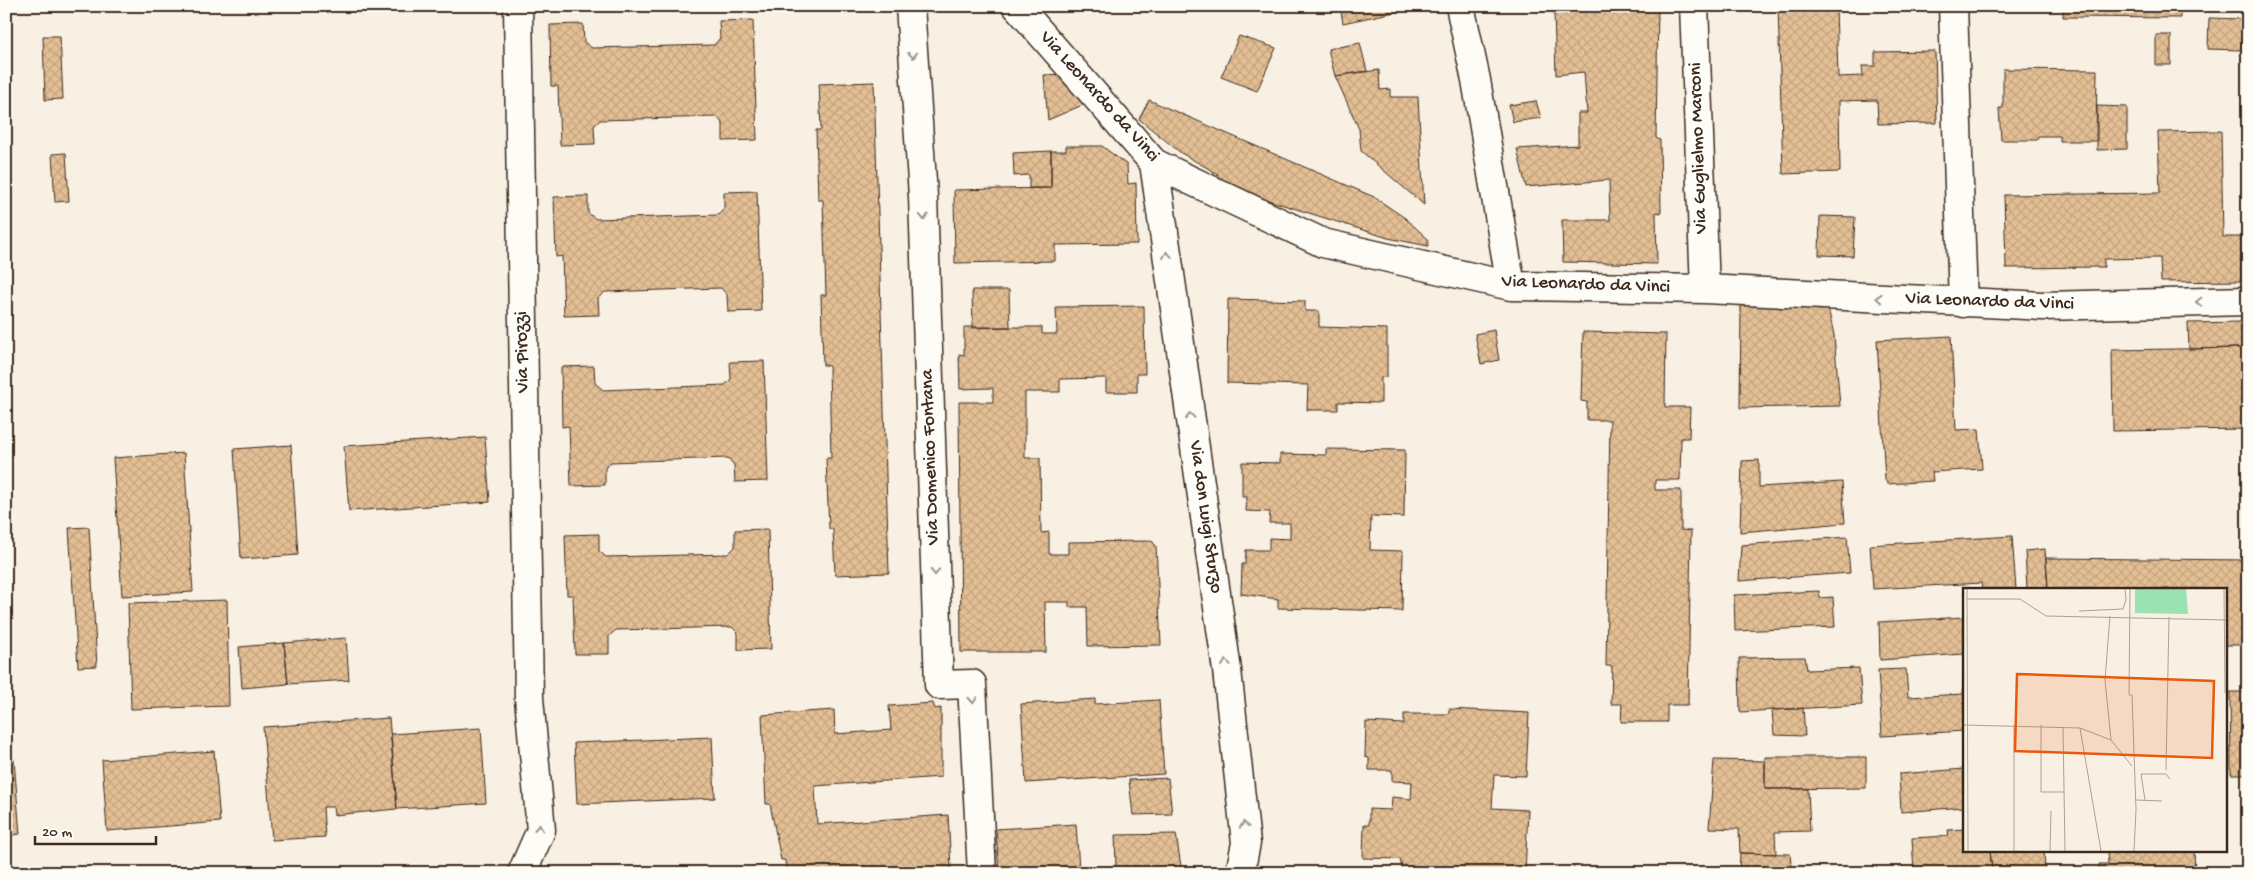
<svg xmlns="http://www.w3.org/2000/svg" width="2254" height="879" viewBox="0 0 2254 879" font-family="'Gochi Hand',sans-serif">
  <defs>
    <pattern id="building-cross-hatch" width="8" height="8" patternUnits="userSpaceOnUse" patternTransform="scale(1.25)"><rect width="8" height="8" fill="#e4bf95"/><path d="M0 0l8 8M0 8l8-8" fill="none" stroke="#c4a480"/></pattern>
  </defs>
  <rect width="100%" height="100%" fill="#f8f0e3"/>
  <filter id="ink" filterUnits="userSpaceOnUse"><feTurbulence type="fractalNoise" baseFrequency=".02" numOctaves="2"/><feDisplacementMap in="SourceGraphic" scale="10" xChannelSelector="R" yChannelSelector="G"/><feConvolveMatrix kernelMatrix="1 2 1 2 8 2 1 2 1" color-interpolation-filters="sRGB"/></filter>
  <g filter="url(#ink)">
    <path fill="url(#building-cross-hatch)" stroke="#3b2a1e" d="M 1340,6 L 1403,6 L 1404,10 L 1343,23 Z
      M 1617,6 L 1658,6 L 1656,138 L 1660,140 L 1661,213 L 1656,212 L 1657,264 L 1563,262 L 1562,220 L 1610,220 L 1609,180 L 1526,187 L 1517,149 L 1578,145 L 1578,113 L 1587,113 L 1584,72 L 1556,75 L 1554,11 Z
      M 1778,6 L 1836,6 L 1838,77 L 1863,76 L 1862,66 L 1875,66 L 1875,52 L 1935,51 L 1937,123 L 1878,124 L 1877,100 L 1839,101 L 1840,172 L 1783,174 Z
      M 2063,6 L 2180,6 L 2180,18 L 2063,17 Z
      M 2209,18 L 2243,19 L 2241,50 L 2208,49 Z
      M 753,20 L 757,140 L 723,141 L 723,124 L 717,117 L 600,120 L 594,126 L 595,144 L 560,145 L 558,86 L 551,86 L 550,25 L 583,24 L 584,42 L 592,48 L 714,45 L 720,38 L 719,21 Z
      M 2156,35 L 2171,35 L 2171,65 L 2156,65 Z
      M 43,36 L 60,36 L 63,99 L 45,100 Z
      M 1239,36 L 1276,48 L 1257,91 L 1221,77 Z
      M 1360,43 L 1367,71 L 1335,76 L 1328,49 Z
      M 2003,69 L 2097,70 L 2096,141 L 2060,141 L 2060,136 L 2038,136 L 2037,140 L 2001,140 L 1999,108 L 2003,108 Z
      M 1379,70 L 1380,90 L 1390,89 L 1390,97 L 1418,97 L 1424,205 L 1361,151 L 1359,129 L 1335,76 Z
      M 1064,74 L 1087,103 L 1048,120 L 1044,75 Z
      M 874,82 L 889,573 L 835,575 L 833,529 L 829,529 L 826,458 L 831,458 L 829,366 L 823,365 L 821,295 L 826,295 L 823,200 L 818,200 L 816,130 L 821,130 L 819,84 Z
      M 1149,100 L 1374,197 L 1405,218 L 1428,239 L 1428,246 L 1388,238 L 1252,195 L 1217,179 L 1218,174 L 1181,153 L 1139,119 Z
      M 1536,101 L 1541,118 L 1513,122 L 1509,105 Z
      M 2097,106 L 2127,107 L 2127,149 L 2097,150 Z
      M 2221,131 L 2223,237 L 2241,237 L 2241,281 L 2161,282 L 2160,258 L 2104,259 L 2104,267 L 2006,268 L 2004,195 L 2160,193 L 2158,132 Z
      M 1066,146 L 1102,146 L 1127,165 L 1128,184 L 1136,183 L 1137,244 L 1055,245 L 1055,261 L 955,263 L 954,190 L 1051,188 L 1051,151 L 1066,151 Z
      M 1051,151 L 1051,188 L 1029,188 L 1029,175 L 1014,176 L 1013,153 Z
      M 66,153 L 69,201 L 55,202 L 52,154 Z
      M 757,191 L 761,311 L 728,312 L 727,295 L 721,288 L 605,292 L 598,298 L 599,315 L 564,316 L 562,256 L 556,257 L 554,197 L 588,196 L 588,213 L 596,219 L 718,215 L 724,209 L 724,192 Z
      M 1820,216 L 1855,217 L 1853,256 L 1819,255 Z
      M 972,290 L 1009,290 L 1010,327 L 973,328 Z
      M 1228,299 L 1305,301 L 1305,311 L 1319,311 L 1319,327 L 1387,329 L 1387,377 L 1381,377 L 1381,403 L 1338,402 L 1338,410 L 1307,410 L 1308,385 L 1227,383 Z
      M 1827,303 L 1834,335 L 1840,406 L 1740,408 L 1741,304 Z
      M 1144,306 L 1145,374 L 1137,374 L 1137,392 L 1106,392 L 1106,378 L 1060,379 L 1060,392 L 1025,392 L 1025,458 L 1040,458 L 1041,533 L 1049,532 L 1049,554 L 1068,554 L 1068,542 L 1152,541 L 1156,546 L 1161,645 L 1088,646 L 1087,607 L 1069,607 L 1069,602 L 1045,602 L 1046,652 L 961,652 L 959,402 L 993,402 L 993,388 L 960,389 L 959,354 L 964,355 L 964,327 L 1042,327 L 1042,334 L 1057,334 L 1056,307 Z
      M 2241,322 L 2242,348 L 2189,349 L 2188,323 Z
      M 1494,330 L 1499,360 L 1481,364 L 1475,334 Z
      M 1583,332 L 1666,334 L 1665,407 L 1690,407 L 1689,438 L 1681,438 L 1680,480 L 1655,480 L 1655,490 L 1681,490 L 1681,530 L 1691,531 L 1688,705 L 1667,705 L 1667,722 L 1621,722 L 1622,704 L 1611,704 L 1612,666 L 1606,666 L 1610,420 L 1587,420 L 1587,402 L 1581,401 Z
      M 1951,336 L 1956,430 L 1979,429 L 1982,469 L 1932,472 L 1933,481 L 1888,484 L 1885,480 L 1877,340 Z
      M 2242,348 L 2248,348 L 2248,429 L 2113,431 L 2112,350 Z
      M 764,361 L 768,481 L 735,482 L 734,465 L 728,458 L 611,462 L 605,468 L 605,485 L 571,486 L 569,426 L 562,427 L 561,367 L 594,366 L 595,383 L 603,390 L 725,385 L 731,379 L 730,362 Z
      M 485,437 L 490,502 L 349,511 L 344,446 Z
      M 291,445 L 298,555 L 241,559 L 234,449 Z
      M 1326,449 L 1405,450 L 1404,517 L 1371,516 L 1370,550 L 1403,551 L 1402,611 L 1278,608 L 1278,599 L 1241,594 L 1242,564 L 1245,564 L 1246,550 L 1269,550 L 1269,538 L 1290,539 L 1290,523 L 1269,523 L 1270,512 L 1246,511 L 1247,497 L 1242,497 L 1242,462 L 1280,463 L 1280,454 L 1326,455 Z
      M 184,453 L 193,592 L 122,596 L 113,458 Z
      M 1759,460 L 1759,487 L 1842,482 L 1845,523 L 1740,532 L 1742,461 Z
      M 89,527 L 97,666 L 78,667 L 69,528 Z
      M 768,529 L 771,649 L 738,650 L 738,633 L 732,627 L 616,630 L 609,636 L 609,654 L 575,654 L 573,595 L 567,595 L 565,535 L 599,534 L 599,551 L 606,557 L 728,554 L 735,547 L 735,530 Z
      M 2012,536 L 2016,589 L 1982,589 L 1981,583 L 1873,589 L 1870,545 Z
      M 1847,537 L 1850,573 L 1739,581 L 1741,545 Z
      M 2045,549 L 2048,589 L 2027,589 L 2025,551 Z
      M 2046,558 L 2248,560 L 2248,645 L 2225,645 L 2225,589 L 2048,589 Z
      M 1819,591 L 1820,598 L 1833,597 L 1835,627 L 1735,631 L 1734,595 Z
      M 227,600 L 229,706 L 131,709 L 128,603 Z
      M 1964,617 L 1964,654 L 1880,660 L 1879,622 Z
      M 346,638 L 349,680 L 288,684 L 284,643 Z
      M 284,643 L 288,684 L 242,688 L 239,647 Z
      M 1805,657 L 1807,670 L 1859,668 L 1862,705 L 1740,712 L 1739,658 Z
      M 1906,669 L 1908,697 L 1963,694 L 1964,683 L 1964,731 L 1882,736 L 1878,670 Z
      M 2230,692 L 2248,692 L 2248,774 L 2231,774 Z
      M 1095,699 L 1095,704 L 1159,700 L 1164,774 L 1026,783 L 1021,704 Z
      M 933,703 L 935,709 L 941,708 L 941,777 L 815,786 L 817,824 L 948,815 L 951,868 L 889,873 L 786,873 L 785,860 L 781,860 L 770,804 L 766,804 L 762,715 L 834,710 L 835,734 L 891,730 L 889,706 Z
      M 1803,708 L 1805,736 L 1774,735 L 1772,710 Z
      M 1449,709 L 1529,713 L 1526,776 L 1494,775 L 1492,808 L 1528,810 L 1525,873 L 1402,869 L 1400,859 L 1363,858 L 1364,825 L 1369,825 L 1369,809 L 1391,810 L 1392,797 L 1411,799 L 1412,782 L 1392,781 L 1392,770 L 1369,770 L 1369,758 L 1365,757 L 1366,722 L 1404,724 L 1404,714 L 1449,714 Z
      M 389,718 L 397,809 L 334,815 L 333,807 L 323,807 L 325,837 L 272,840 L 263,727 Z
      M 481,728 L 486,803 L 397,809 L 391,734 Z
      M 712,737 L 715,798 L 577,804 L 574,743 Z
      M 214,751 L 220,822 L 107,831 L 102,760 Z
      M 1765,757 L 1866,757 L 1866,788 L 1765,789 Z
      M 14,760 L 20,834 L 6,836 L 6,761 Z
      M 1714,760 L 1765,761 L 1765,789 L 1808,789 L 1810,831 L 1775,832 L 1776,854 L 1740,853 L 1739,829 L 1709,828 Z
      M 1964,769 L 1964,807 L 1901,812 L 1899,774 Z
      M 1168,778 L 1172,814 L 1133,815 L 1129,780 Z
      M 1076,824 L 1079,869 L 999,873 L 996,829 Z
      M 1964,829 L 1964,850 L 1990,850 L 1992,871 L 1914,873 L 1912,838 L 1949,836 L 1948,830 Z
      M 1176,834 L 1182,873 L 1142,873 L 1142,867 L 1116,868 L 1115,835 Z
      M 1990,850 L 2044,850 L 2045,871 L 1992,871 Z
      M 2107,850 L 2194,850 L 2195,873 L 2099,873 L 2099,864 L 2108,864 Z
      M 1740,853 L 1790,854 L 1792,873 L 1739,873 Z"/>
    <g fill="none" stroke-linecap="round" stroke-linejoin="round">
      <defs>
        <path id="minor" d="M 518,6 L 529,698 L 541,830 L 522,873
          M 910,6 L 923,196 L 939,685 L 972,684 L 982,873
          M 1017,6 L 1154,163 L 1323,243 L 1511,286 L 1705,289 L 2043,306 L 2248,301
          M 1460,6 L 1476,80 L 1511,286
          M 1694,6 L 1705,289
          M 1953,6 L 1963,303
          M 1154,163 L 1227,670 L 1246,843 L 1240,873"/>
      </defs>
      <use href="#minor" stroke="#3b2a1e" stroke-width="31"/>
      <use href="#minor" stroke="#fdfcf7" stroke-width="28"/>
    </g>
    <defs><path id="oneway-chevron" d="M-2-3.5L2.5 0L-2 3.5" fill="none" stroke-width="1.6" stroke-linecap="round" stroke-linejoin="round" transform="scale(1.25)"/></defs>
    <g stroke="#9c938a">
      <use href="#oneway-chevron" transform="translate(913 55) rotate(86)"/>
      <use href="#oneway-chevron" transform="translate(924 217) rotate(88)"/>
      <use href="#oneway-chevron" transform="translate(1167 255) rotate(-98)"/>
      <use href="#oneway-chevron" transform="translate(1879 298) rotate(-177)"/>
      <use href="#oneway-chevron" transform="translate(2199 302) rotate(179)"/>
      <use href="#oneway-chevron" transform="translate(1190 416) rotate(-98)"/>
      <use href="#oneway-chevron" transform="translate(935 572) rotate(88)"/>
      <use href="#oneway-chevron" transform="translate(1226 663) rotate(-98)"/>
      <use href="#oneway-chevron" transform="translate(973 700) rotate(87)"/>
      <use href="#oneway-chevron" transform="translate(1244 825) rotate(-96)"/>
      <use href="#oneway-chevron" transform="translate(539 828) rotate(-84)"/>
    </g>
  </g>
  <g text-anchor="middle" dominant-baseline="central" stroke-width="5" stroke-linejoin="round" paint-order="stroke">
    <g font-size="19" fill="#3b2a1e" stroke="#fdfcf7">
      <text transform="translate(1099 97) rotate(48)">Via Leonardo da Vinci</text>
      <text transform="translate(1699 148) rotate(-92)">Via Guglielmo Marconi</text>
      <text transform="translate(1586 285) rotate(2)">Via Leonardo da Vinci</text>
      <text transform="translate(1990 302) rotate(2)">Via Leonardo da Vinci</text>
      <text transform="translate(523 352) rotate(-91)">Via Pirozzi</text>
      <text transform="translate(931 457) rotate(-92)">Via Domenico Fontana</text>
      <text transform="translate(1205 517) rotate(82)">Via don Luigi Sturzo</text>
    </g>
  </g>
  <g transform="translate(1963 588)">
    <rect width="264" height="264" fill="#f8f0e3"/>
    <path d="M 172,0 L 223,0 L 225,26 L 172,25 Z" fill="#9ae2b1"/>
    <path fill="none" stroke="#aca194" stroke-width="1" d="M 4,0 L 5,263M 167,0 L 166,107 L 169,107 L 173,222 L 171,263M 261,0 L 262,105M 4,11 L 57,11 L 83,28 L 264,32M 116,23 L 160,21 L 163,12 L 162,0M 147,28 L 142,92 L 148,152M 0,137 L 117,140 L 148,152 L 169,178M 78,137 L 78,204 L 101,204M 100,139 L 102,263M 117,140 L 138,263M 203,182 L 206,29M 173,212 L 199,213M 182,212 L 178,186 L 203,186 L 207,191M 51,263 L 51,137M 87,263 L 88,223"/>
    <path fill="#e8590c" fill-opacity="0.15" stroke="#e8590c" stroke-width="2.5" d="M 54,86 L 251,93 L 249,170 L 52,163 Z"/>
    <rect width="264" height="264" fill="none" stroke="#3b2a1e" stroke-width="2.5"/>
  </g>
  <rect width="2254" height="879" fill="none" stroke="#fdfcf7" stroke-width="25"/>
  <rect x="12" y="12" width="2229" height="854" fill="none" stroke="#3b2a1e" stroke-width="2" filter="url(#ink)"/>
  <path d="M35 836v8h121v-8" fill="none" stroke="#3b2a1e" stroke-width="2.5"/>
  <text x="42" y="836" font-size="15" fill="#3b2a1e" stroke="#fdfcf7" stroke-width="4" paint-order="stroke">20 m</text>
</svg>
